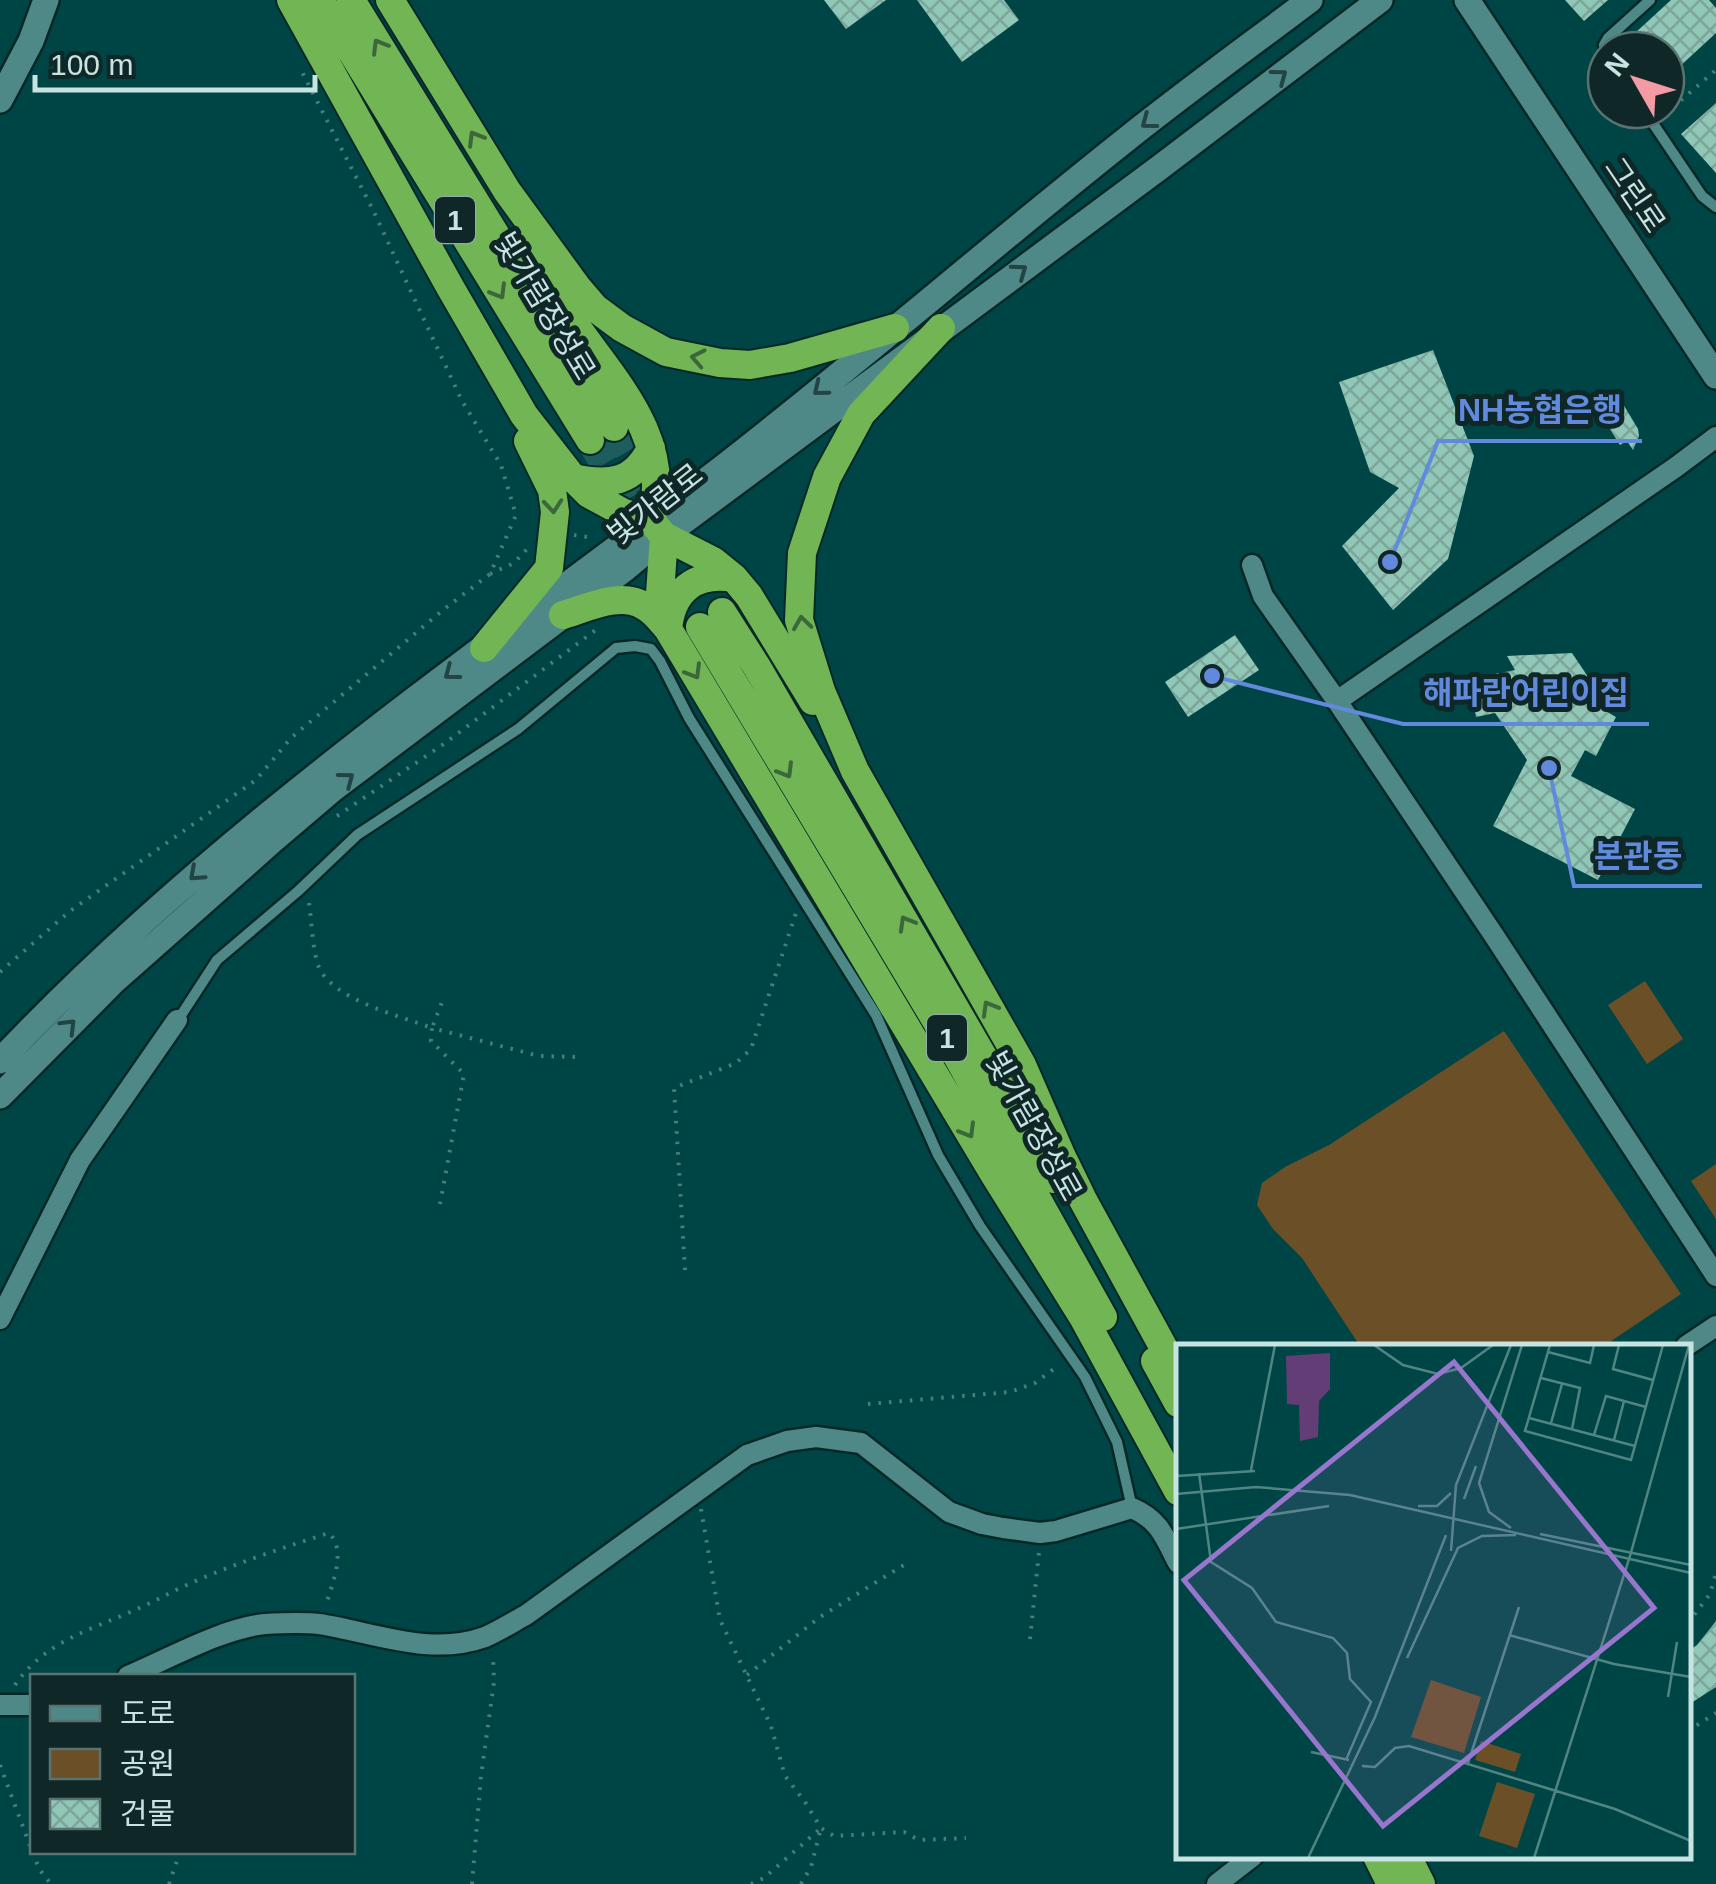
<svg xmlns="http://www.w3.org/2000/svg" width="1716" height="1884" viewBox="0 0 1716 1884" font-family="Helvetica,'Noto Sans KR',sans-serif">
  <defs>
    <pattern id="building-cross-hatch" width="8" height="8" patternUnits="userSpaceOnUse" patternTransform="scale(2.5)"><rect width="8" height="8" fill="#91c7b7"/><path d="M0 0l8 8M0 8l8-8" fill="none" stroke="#7ca69a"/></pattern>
  </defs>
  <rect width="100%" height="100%" fill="#004545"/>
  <path fill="#6b4f27" d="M 1645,981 L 1683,1039 L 1647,1064 L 1608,1005 Z
    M 1504,1031 L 1681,1294 L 1604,1346 L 1360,1346 L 1302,1258 L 1273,1229 L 1257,1205 L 1262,1183 L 1285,1167 L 1329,1145 Z
    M 1716,1164 L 1716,1219 L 1691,1181 Z"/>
  <path fill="url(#building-cross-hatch)" d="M 824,0 L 886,0 L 846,29 Z
    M 917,0 L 1004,0 L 1019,20 L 962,62 Z
    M 1565,0 L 1608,0 L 1584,21 Z
    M 1671,0 L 1709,0 L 1716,8 L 1716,33 L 1666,79 L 1666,50 L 1649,50 L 1634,34 Z
    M 1716,103 L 1716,173 L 1681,134 Z
    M 1433,350 L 1474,456 L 1448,559 L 1393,610 L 1342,546 L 1399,488 L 1370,472 L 1339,382 Z
    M 1623,404 L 1638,429 L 1639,436 L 1633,450 L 1627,441 L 1620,445 L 1608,426 L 1611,424 L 1606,415 Z
    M 1235,635 L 1259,670 L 1188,717 L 1165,682 Z
    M 1572,653 L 1605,702 L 1602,709 L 1616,717 L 1596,756 L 1585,750 L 1571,776 L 1635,809 L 1598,880 L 1493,826 L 1527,760 L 1495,713 L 1476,717 L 1470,679 L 1515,670 L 1507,656 Z
    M 1716,1621 L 1716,1687 L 1688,1705 L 1688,1651 L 1697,1645 Z"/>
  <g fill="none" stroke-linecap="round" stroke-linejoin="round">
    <path stroke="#1e5d5d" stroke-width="28" stroke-dasharray="28 14" stroke-linecap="butt" d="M 614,427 L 648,485
      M 590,440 L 642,529"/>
    <defs>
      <path id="service" d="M 1606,56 L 1604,45 L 1608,38 L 1650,0
        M 1644,110 L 1702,196 L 1716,207
        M 178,1020 L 217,960 L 297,892 L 357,835 L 518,729 L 616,648 L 635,646 L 651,649 L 660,661 L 689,718 L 876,1015 L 938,1155 L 980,1226 L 1085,1377 L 1117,1442 L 1132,1508"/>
      <path id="minor" d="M 1252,565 L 1263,596 L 1337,701 L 1495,937 L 1716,1276
        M 1337,701 L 1676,467 L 1716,437
        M 0,1319 L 80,1160 L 177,1020
        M 1686,1346 L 1716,1326
        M 128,1676 C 168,1659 223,1628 265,1624 C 282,1623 301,1622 319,1624 C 373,1632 430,1657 485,1637 C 499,1631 513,1622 526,1615 L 747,1455 L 787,1441 L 816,1437 L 861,1443 L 949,1512 L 982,1524 L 1003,1528 L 1040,1533 L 1056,1531 L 1132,1508 C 1160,1520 1165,1538 1178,1563
        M 0,1705 L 32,1705
        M 1217,1884 L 1253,1856"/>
      <path id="tertiary" d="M 1467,0 L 1716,376
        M 0,100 L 31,41 L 46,0"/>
      <path id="secondary" d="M 0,1061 C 212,836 468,662 713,475 C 854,366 988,249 1128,138 C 1187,91 1249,46 1310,0
        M 0,1096 L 113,982 L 272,841 L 333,789 L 626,568 L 664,536 L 1159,168 L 1380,0"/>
      <path id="trunk" d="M 291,0 L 450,287 L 524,415 L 573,478 L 589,494 L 624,513 L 651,521 L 664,536 L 713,561 L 734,578 L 749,596 L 813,701
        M 320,0 L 590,440
        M 351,0 L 614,427
        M 390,0 L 507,191 L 577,287 L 595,308 L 622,328 L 666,352 L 720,363 L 750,365 L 790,358 L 895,328
        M 532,247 C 539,261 544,276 552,289 C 593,363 678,427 651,521
        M 941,328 L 861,414 L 827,477 L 802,553 L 799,620 L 821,691 L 855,771 L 1022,1065 L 1062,1157 L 1083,1200 L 1178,1374
        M 573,478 C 609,486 634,483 651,448
        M 664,536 L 660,594 L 666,624
        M 722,612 L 757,667 L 1054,1179
        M 563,615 C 587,608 621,591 644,606 C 654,611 661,621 668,629 L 994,1174 L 1083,1317 L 1178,1491
        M 700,627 L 952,1047 L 1103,1317
        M 668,629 C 672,590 695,572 734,578
        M 484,648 L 549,568 L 555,512 L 552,490 L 528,441
        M 1155,1361 L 1178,1403
        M 1377,1856 L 1391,1884
        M 1407,1856 L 1421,1884"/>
    </defs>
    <use href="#service" stroke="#082827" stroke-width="15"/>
    <use href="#minor" stroke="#082827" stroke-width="25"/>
    <use href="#tertiary" stroke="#082827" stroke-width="30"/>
    <use href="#secondary" stroke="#082827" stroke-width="30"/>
    <use href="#trunk" stroke="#082827" stroke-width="32"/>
    <path stroke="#487e7e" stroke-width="4" stroke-dasharray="2.5 8" stroke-linecap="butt" d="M 1665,114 L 1716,70
      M 574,535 L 594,538
      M 490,574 L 514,563 L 527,549
      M 337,816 L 441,746 L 597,629
      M 309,903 C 312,923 312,946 318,965 C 330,999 400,1016 432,1028 L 444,997
      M 0,972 L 70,911 L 256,780 L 291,738 L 443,610 L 490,574 L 516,515 L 501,465 L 462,401 L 373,210 L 300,68
      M 440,1204 L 464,1074 L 431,1041 L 432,1028 L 539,1056 L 578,1057
      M 685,1270 L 674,1088 L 736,1063 L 751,1049 L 796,913
      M 868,1404 L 1010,1392 L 1035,1383 L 1059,1365
      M 701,1509 L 720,1620 L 771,1726 L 785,1776 L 805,1802 L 821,1828 L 834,1836 L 904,1832 L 919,1840 L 966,1838
      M 1688,1623 L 1710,1594 L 1716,1573
      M 1030,1639 L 1039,1552
      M 747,1675 L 820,1617 L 907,1563
      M 15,1685 C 45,1641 91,1630 137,1609 C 151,1603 164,1596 178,1589 C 227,1566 279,1549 329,1533 C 347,1551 332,1584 326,1605
      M 1688,1731 L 1716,1713
      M 0,1765 L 32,1851
      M 33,1852 L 39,1869 L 51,1884
      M 169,1884 L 180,1852
      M 472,1884 L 481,1776 L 494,1682 L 493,1655
      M 751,1884 L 764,1878 L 821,1828
      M 801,1884 L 811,1867 L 821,1828"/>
    <use href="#service" stroke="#4e8887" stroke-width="10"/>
    <use href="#minor" stroke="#4e8887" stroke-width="20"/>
    <use href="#tertiary" stroke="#4e8887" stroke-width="25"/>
    <use href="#secondary" stroke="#4e8887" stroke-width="25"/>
    <use href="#trunk" stroke="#71b554" stroke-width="28"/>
  </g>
  <defs><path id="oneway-chevron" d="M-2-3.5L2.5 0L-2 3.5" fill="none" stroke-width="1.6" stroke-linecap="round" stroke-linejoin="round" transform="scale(2.5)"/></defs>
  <g stroke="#3b673b">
    <use href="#oneway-chevron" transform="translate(379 46) rotate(-121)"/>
    <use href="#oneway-chevron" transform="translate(475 138) rotate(-121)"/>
    <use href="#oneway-chevron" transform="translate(499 292) rotate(59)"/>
    <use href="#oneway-chevron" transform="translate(698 358) rotate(-169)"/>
    <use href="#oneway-chevron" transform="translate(553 506) rotate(85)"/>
    <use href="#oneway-chevron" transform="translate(802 623) rotate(-98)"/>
    <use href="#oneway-chevron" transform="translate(694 672) rotate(59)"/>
    <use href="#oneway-chevron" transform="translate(786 771) rotate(59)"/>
    <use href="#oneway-chevron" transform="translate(906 923) rotate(-120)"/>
    <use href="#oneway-chevron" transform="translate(989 1008) rotate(-120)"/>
    <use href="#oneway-chevron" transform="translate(968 1131) rotate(59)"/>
  </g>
  <g stroke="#244">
    <use href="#oneway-chevron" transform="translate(1280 76) rotate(-37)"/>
    <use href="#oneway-chevron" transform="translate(1148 122) rotate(143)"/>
    <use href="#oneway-chevron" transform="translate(1020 271) rotate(-36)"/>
    <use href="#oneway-chevron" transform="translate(820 389) rotate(141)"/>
    <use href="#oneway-chevron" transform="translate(451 673) rotate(143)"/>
    <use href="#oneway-chevron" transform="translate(347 779) rotate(-37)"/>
    <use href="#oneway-chevron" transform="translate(196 874) rotate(138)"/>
    <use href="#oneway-chevron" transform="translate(69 1026) rotate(-45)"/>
  </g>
  <g text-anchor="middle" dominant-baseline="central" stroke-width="10" stroke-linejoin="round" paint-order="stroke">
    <g fill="#0f2727" stroke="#90abab" stroke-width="2.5">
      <rect x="435" y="197" width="40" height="46" rx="8"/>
      <rect x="927" y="1015" width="40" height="46" rx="8"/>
    </g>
    <g font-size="28" font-weight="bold" fill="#c7e4e3">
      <text x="455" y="220">1</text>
      <text x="947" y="1038">1</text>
    </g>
    <g font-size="30" fill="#c7e4e3" stroke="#0f2727">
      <text transform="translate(1635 195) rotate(56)">그린로</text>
      <text transform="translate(545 306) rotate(59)">빛가람장성로</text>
      <text transform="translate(655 504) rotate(-38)">빛가람로</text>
      <text transform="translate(1034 1126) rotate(61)">빛가람장성로</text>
    </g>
  </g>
  <g transform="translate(1176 1344)">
    <rect width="515" height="515" fill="#004545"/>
    <path d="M 255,336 L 305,353 L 288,409 L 235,393 ZM 305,397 L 345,410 L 339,428 L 299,416 ZM 321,438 L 359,450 L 341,504 L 303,492 Z" fill="#6b4f27"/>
    <path d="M 154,9 L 154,45 L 143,57 L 142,93 L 124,97 L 123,61 L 111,60 L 110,12 Z" fill="#633d75"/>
    <path fill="none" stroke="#508584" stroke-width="2.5" d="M 198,1 L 227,21 L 262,30 L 285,24 L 317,1M 374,1 L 349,87 L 455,116 L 487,1M 443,1 L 437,25 L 477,36M 372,8 L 414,19 L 418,1M 365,34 L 404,44 L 396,85M 353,74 L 459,102M 375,79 L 386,40M 418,91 L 430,52 L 470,63M 438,96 L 448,57M 75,126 L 99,1M 23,129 L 35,218 L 76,244 L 100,278 L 157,294 L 171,309 L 174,335 L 195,358 L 170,416M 0,132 L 79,127M 0,150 L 80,143 L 174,151 L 515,229M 288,155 L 300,122M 242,162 L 261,162 L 275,149M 335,184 L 313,168 L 303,139 L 346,1M 0,185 L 153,162M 364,190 L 515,221M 275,207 L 280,141 L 335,1M 333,291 L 438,320 L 515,333M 231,314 L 282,204 L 306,192 L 340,191M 492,353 L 501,298M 135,408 L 173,416M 292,419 L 343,263M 186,422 L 199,423 L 219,404 L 233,402 L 439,465 L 515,497M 132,514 L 199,373 L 270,191M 358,514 L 454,212 L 513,1"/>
    <path fill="#9976cd" fill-opacity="0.15" stroke="#9976cd" stroke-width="5" d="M 278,18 L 478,264 L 207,482 L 8,236 Z"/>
    <rect width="515" height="515" fill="none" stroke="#c7e4e3" stroke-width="5"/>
  </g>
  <path fill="none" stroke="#618adc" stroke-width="4" d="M1390 562L1438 441H1642M1212 676L1403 724H1649M1549 768L1574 886H1702"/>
  <g fill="#618adc" stroke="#0f2727" stroke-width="4">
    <circle cx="1390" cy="562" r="10"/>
    <circle cx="1212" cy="676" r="10"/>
    <circle cx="1549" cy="768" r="10"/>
  </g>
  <g font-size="32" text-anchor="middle" font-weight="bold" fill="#618adc" stroke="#0f2727" stroke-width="10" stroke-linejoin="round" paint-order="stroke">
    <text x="1540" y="421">NH농협은행</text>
    <text x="1526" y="704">해파란어린이집</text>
    <text x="1638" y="867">본관동</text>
  </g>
  <rect x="30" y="1674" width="325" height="180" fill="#0f2727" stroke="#597372" stroke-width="2.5"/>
  <rect x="50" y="1706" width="50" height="15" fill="#4e8887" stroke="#597372" stroke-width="2.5"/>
  <text x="120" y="1724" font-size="30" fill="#c7e4e3">도로</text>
  <rect x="50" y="1749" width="50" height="30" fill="#6b4f27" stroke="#597372" stroke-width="2.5"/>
  <text x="120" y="1774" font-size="30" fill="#c7e4e3">공원</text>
  <rect x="50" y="1799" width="50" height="30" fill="url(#building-cross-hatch)" stroke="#597372" stroke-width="2.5"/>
  <text x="120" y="1824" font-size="30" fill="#c7e4e3">건물</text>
  <g transform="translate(1636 80) rotate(309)"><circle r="48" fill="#0f2727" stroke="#597372" stroke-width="2.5"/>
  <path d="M0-8L18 38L0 25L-18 38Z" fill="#f49aa2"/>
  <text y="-15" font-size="28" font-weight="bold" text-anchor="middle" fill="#c7e4e3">N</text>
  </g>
  <path d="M35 75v15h280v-15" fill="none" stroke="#c7e4e3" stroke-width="5"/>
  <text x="50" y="75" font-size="30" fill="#c7e4e3" stroke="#0f2727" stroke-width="8" paint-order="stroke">100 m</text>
</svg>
